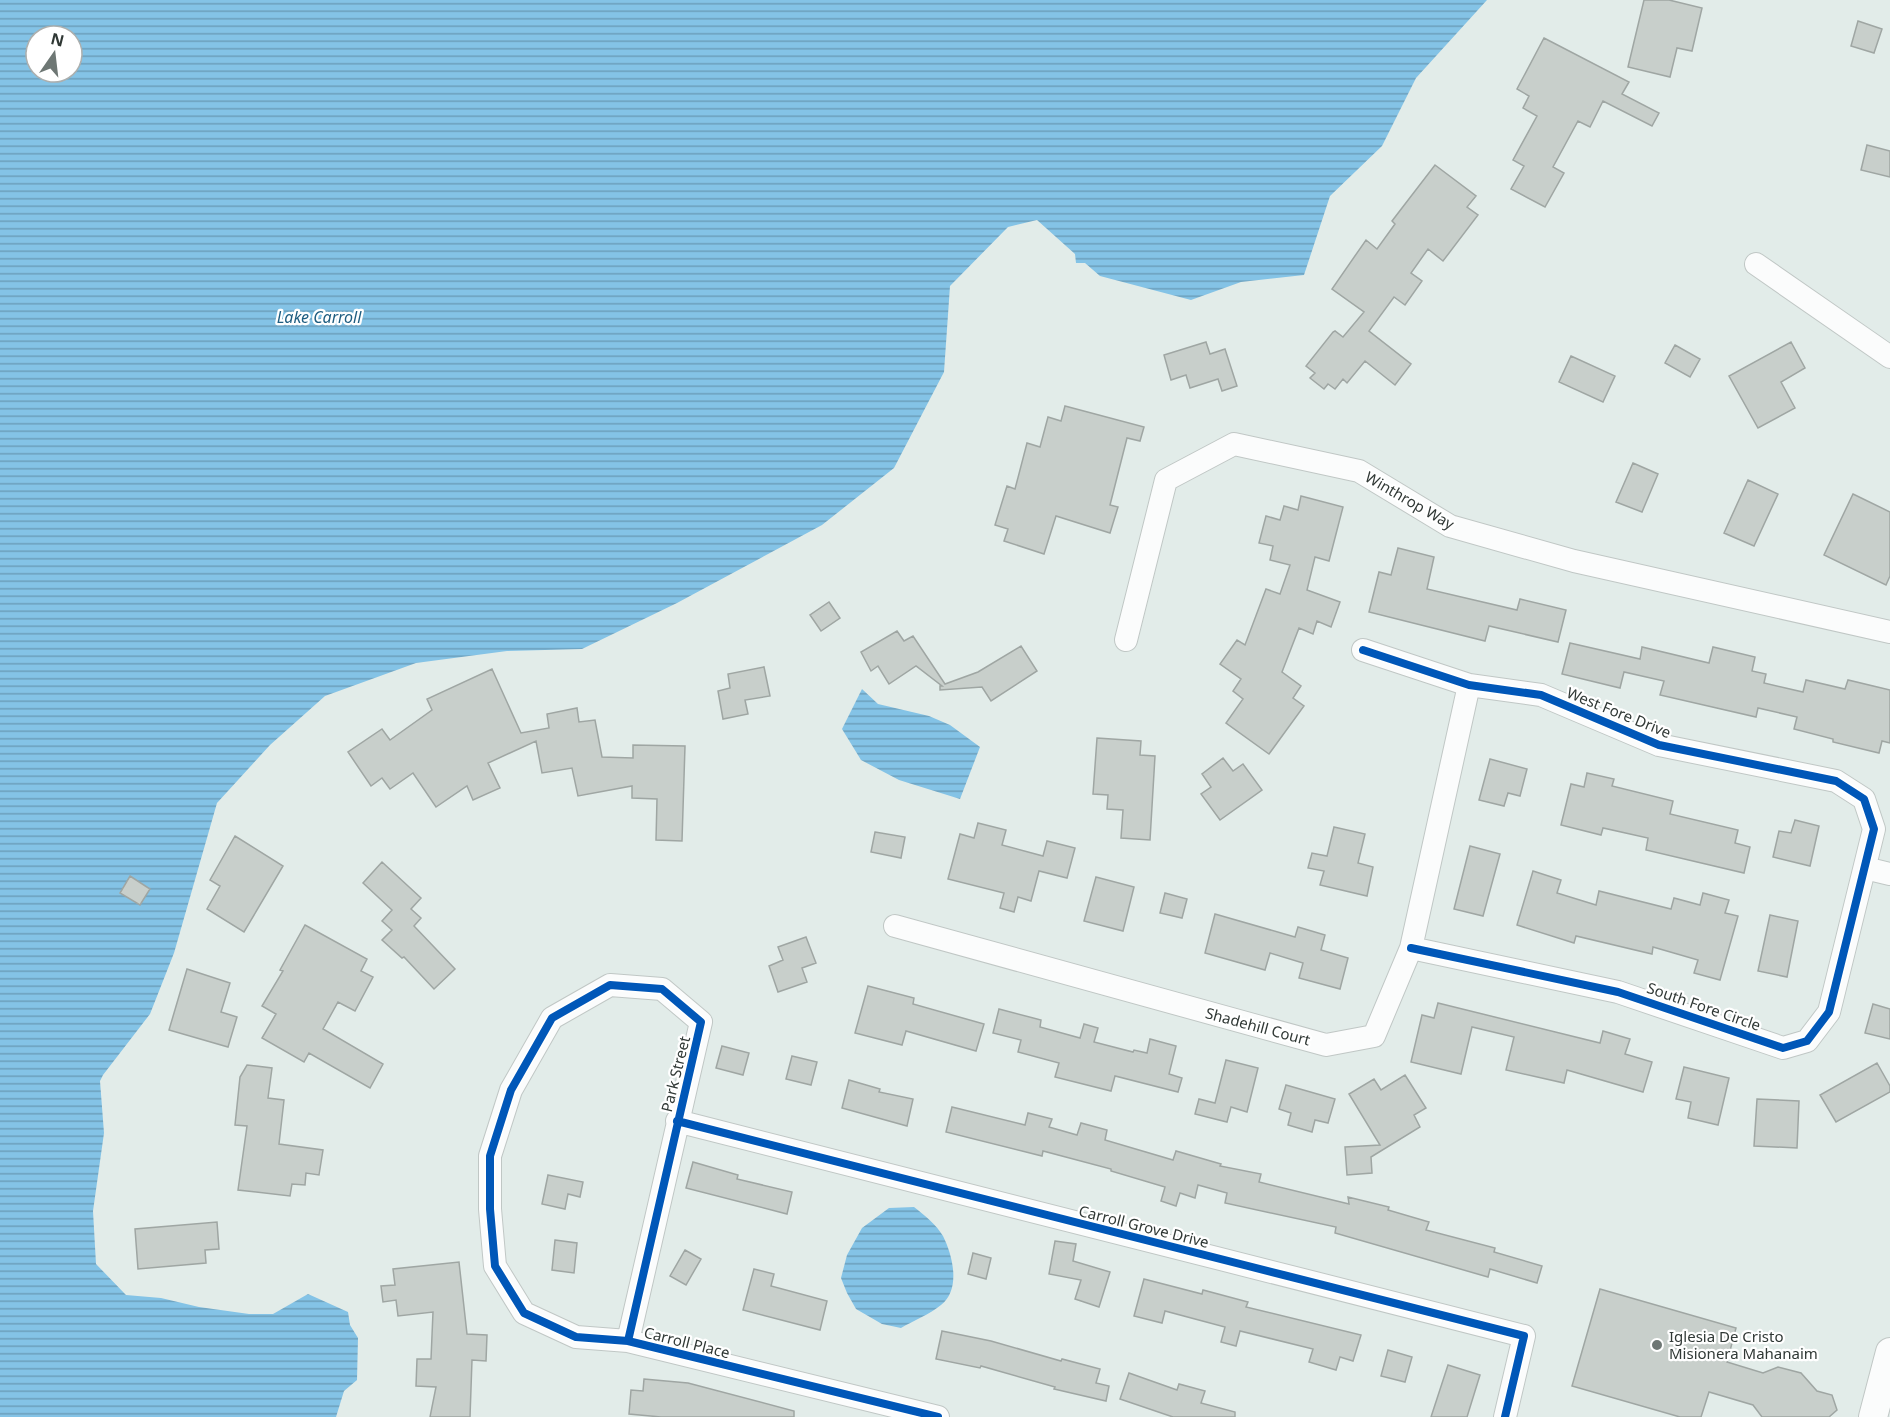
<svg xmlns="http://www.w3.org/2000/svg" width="1890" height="1417" viewBox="0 0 1890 1417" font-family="'Noto Sans',sans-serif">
  <defs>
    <pattern id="water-rules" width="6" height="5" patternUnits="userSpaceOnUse" patternTransform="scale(1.5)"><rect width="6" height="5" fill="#84c3e6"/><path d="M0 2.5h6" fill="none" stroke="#6c9fbb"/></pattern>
  </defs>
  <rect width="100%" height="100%" fill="#e2ece9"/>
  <path fill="url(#water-rules)" fill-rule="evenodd" d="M 0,0 L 1487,0 L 1416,78 L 1382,146 L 1330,196 L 1304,275 L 1241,282 L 1191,300 L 1100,276 L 1085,263 L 1076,263 L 1075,254 L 1037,220 L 1008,227 L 950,286 L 944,372 L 894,468 L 822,525 L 677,603 L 582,649 L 507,651 L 416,663 L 325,696 L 270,745 L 217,803 L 174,953 L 150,1014 L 103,1075 L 100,1081 L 104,1133 L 93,1211 L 96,1264 L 126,1295 L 161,1298 L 199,1307 L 249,1314 L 273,1314 L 308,1294 L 348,1312 L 350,1325 L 358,1338 L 357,1380 L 344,1391 L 336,1417 L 0,1417 ZM 36,36 L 72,36 L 72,72 L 36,72 Z
    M 862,689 L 878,704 L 929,716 L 950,725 L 980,747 L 960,799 L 899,780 L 861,760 L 842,729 Z
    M 914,1207 C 924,1215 936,1224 943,1236 C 953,1256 961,1289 941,1305 C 930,1314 913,1321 901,1328 L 882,1324 L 856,1309 L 847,1293 L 841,1278 L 847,1255 L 862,1228 L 889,1208 Z"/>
  <path fill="#c8cfcb" stroke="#9fa6a3" stroke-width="1.5" d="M 1644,0 L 1669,0 L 1702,8 L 1692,51 L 1677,48 L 1670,77 L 1628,67 Z
    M 1858,21 L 1882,29 L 1874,53 L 1851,46 Z
    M 1544,38 L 1629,82 L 1622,94 L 1659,113 L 1652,126 L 1603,101 L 1590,127 L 1578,121 L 1553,167 L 1564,173 L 1545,207 L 1511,189 L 1524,166 L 1513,160 L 1537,116 L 1523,108 L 1529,96 L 1517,89 Z
    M 1867,145 L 1890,151 L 1890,177 L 1861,170 Z
    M 1435,165 L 1476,196 L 1467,207 L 1478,215 L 1443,261 L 1428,249 L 1411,273 L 1422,281 L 1405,305 L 1394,297 L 1369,331 L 1411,364 L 1395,385 L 1365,361 L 1347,383 L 1343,379 L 1335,389 L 1328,384 L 1324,389 L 1310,378 L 1315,373 L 1306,366 L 1333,332 L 1335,331 L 1343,337 L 1364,312 L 1332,289 L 1366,240 L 1377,249 L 1395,224 L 1392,221 Z
    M 1206,342 L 1210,354 L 1225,349 L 1237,386 L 1222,391 L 1218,379 L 1190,388 L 1186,375 L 1171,380 L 1164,355 Z
    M 1791,342 L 1805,368 L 1781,382 L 1795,408 L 1758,428 L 1729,376 Z
    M 1675,345 L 1700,359 L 1690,377 L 1665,363 Z
    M 1571,356 L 1615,376 L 1603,402 L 1559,382 Z
    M 1065,406 L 1144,427 L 1140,441 L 1127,438 L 1110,505 L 1118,507 L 1110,533 L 1056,516 L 1044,554 L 1004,541 L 1008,529 L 995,525 L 1007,486 L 1015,489 L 1027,443 L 1040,447 L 1048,417 L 1061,421 Z
    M 1633,463 L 1658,474 L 1642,512 L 1616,502 Z
    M 1748,480 L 1778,494 L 1754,546 L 1724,533 Z
    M 1853,494 L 1890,512 L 1890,576 L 1886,585 L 1824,555 Z
    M 1301,496 L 1343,507 L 1329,561 L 1315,557 L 1307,590 L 1340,602 L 1331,627 L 1317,621 L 1313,634 L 1299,628 L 1282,672 L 1301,686 L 1293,698 L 1304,706 L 1269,754 L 1226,723 L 1243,699 L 1233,691 L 1241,679 L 1220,664 L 1237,640 L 1245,645 L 1266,589 L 1280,594 L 1290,565 L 1270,560 L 1273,546 L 1259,543 L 1266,516 L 1280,520 L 1284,506 L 1298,510 Z
    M 1398,548 L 1434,557 L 1427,589 L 1517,610 L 1520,599 L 1566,610 L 1558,642 L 1489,626 L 1485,641 L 1369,612 L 1379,572 L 1391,575 Z
    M 829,602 L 840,618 L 821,631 L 810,615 Z
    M 897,631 L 904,641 L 913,636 L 945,684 L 978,672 L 1021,646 L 1037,671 L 991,701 L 982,687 L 940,690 L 940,686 L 942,686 L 916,666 L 889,684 L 878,666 L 871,671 L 861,652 Z
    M 1570,643 L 1640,659 L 1642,647 L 1709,663 L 1713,647 L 1755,657 L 1752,671 L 1766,674 L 1764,683 L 1803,692 L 1806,680 L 1845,689 L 1848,680 L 1890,690 L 1890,743 L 1882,741 L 1879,753 L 1833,742 L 1833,739 L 1794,729 L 1797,717 L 1758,708 L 1756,717 L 1660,695 L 1664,681 L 1624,672 L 1620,688 L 1562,674 Z
    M 764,667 L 770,696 L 745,700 L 748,714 L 723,719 L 718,691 L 730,688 L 728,674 Z
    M 492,669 L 521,733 L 549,728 L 547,714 L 577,708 L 579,722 L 595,720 L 602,757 L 633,758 L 633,745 L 685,746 L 682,841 L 656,840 L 657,799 L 632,798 L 632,786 L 578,796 L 572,768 L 542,773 L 536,741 L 488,763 L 500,788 L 473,800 L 467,786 L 436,807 L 413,773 L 390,789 L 382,778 L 371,786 L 348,752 L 382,729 L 390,740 L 432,710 L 427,699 Z
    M 1097,738 L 1141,741 L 1140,755 L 1155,756 L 1150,840 L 1121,838 L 1123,810 L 1107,809 L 1108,795 L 1093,794 Z
    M 1223,758 L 1233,771 L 1243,764 L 1262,790 L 1220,820 L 1201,794 L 1211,787 L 1202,774 Z
    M 1490,759 L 1527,769 L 1520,796 L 1508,793 L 1504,806 L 1479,800 Z
    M 1587,773 L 1614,779 L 1612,786 L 1673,801 L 1670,814 L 1738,830 L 1735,843 L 1750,847 L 1744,873 L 1646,850 L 1648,838 L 1603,828 L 1601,835 L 1561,825 L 1571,784 L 1584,787 Z
    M 1795,820 L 1819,826 L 1810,866 L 1773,857 L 1779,831 L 1791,833 Z
    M 978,823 L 1006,830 L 1002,845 L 1043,856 L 1047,841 L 1075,848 L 1067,878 L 1039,871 L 1031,901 L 1018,897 L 1014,912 L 1000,908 L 1004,893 L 948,879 L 960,834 L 974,838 Z
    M 1334,827 L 1365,834 L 1358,863 L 1373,867 L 1367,896 L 1320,885 L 1324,871 L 1308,868 L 1312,853 L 1327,856 Z
    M 875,832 L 905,837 L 901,858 L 871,852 Z
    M 235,836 L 283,866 L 244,932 L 207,909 L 220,886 L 210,880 Z
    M 1470,846 L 1500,854 L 1483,916 L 1454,909 Z
    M 382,862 L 421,898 L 411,909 L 421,918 L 414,926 L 455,969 L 434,989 L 404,957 L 402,958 L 382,940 L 392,930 L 382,921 L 392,910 L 363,883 Z
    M 1533,871 L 1561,880 L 1557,893 L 1596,905 L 1599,891 L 1671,909 L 1674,898 L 1700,905 L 1703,893 L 1729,900 L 1725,913 L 1738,916 L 1720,980 L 1694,973 L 1698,960 L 1653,947 L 1652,954 L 1576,936 L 1574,943 L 1517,925 Z
    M 130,876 L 150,889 L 140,905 L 120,893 Z
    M 1096,877 L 1134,887 L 1123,931 L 1084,921 Z
    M 1165,893 L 1187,899 L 1182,918 L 1160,913 Z
    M 1215,914 L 1295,937 L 1298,927 L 1325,935 L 1321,950 L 1348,958 L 1340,989 L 1299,978 L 1303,963 L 1270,953 L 1265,970 L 1205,953 Z
    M 1770,915 L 1798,921 L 1787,977 L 1758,971 Z
    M 305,925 L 367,959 L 361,971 L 373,977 L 355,1011 L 338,1002 L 323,1029 L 383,1064 L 370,1088 L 309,1053 L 304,1062 L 262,1038 L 276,1014 L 262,1006 L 283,971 L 280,970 Z
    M 806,937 L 816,963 L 802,968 L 807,982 L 778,992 L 769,966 L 783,960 L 778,947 Z
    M 187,969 L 230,983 L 221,1012 L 237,1017 L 228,1047 L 169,1030 Z
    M 868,986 L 914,998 L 913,1004 L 984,1024 L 976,1051 L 906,1031 L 902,1045 L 855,1033 Z
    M 1438,1003 L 1600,1043 L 1603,1031 L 1630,1039 L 1625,1054 L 1652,1062 L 1643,1092 L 1567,1070 L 1564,1083 L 1506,1070 L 1514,1037 L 1472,1027 L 1461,1074 L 1411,1062 L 1422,1015 L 1434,1018 Z
    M 1873,1004 L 1890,1009 L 1890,1039 L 1865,1033 Z
    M 999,1009 L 1041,1020 L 1040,1027 L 1080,1038 L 1084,1024 L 1098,1028 L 1094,1042 L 1133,1052 L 1134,1050 L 1147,1053 L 1150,1039 L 1176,1046 L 1169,1074 L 1182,1078 L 1178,1092 L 1115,1076 L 1111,1091 L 1055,1077 L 1059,1063 L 1018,1052 L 1021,1040 L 993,1033 Z
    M 722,1046 L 749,1053 L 743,1075 L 716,1068 Z
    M 792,1056 L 817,1062 L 811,1085 L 786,1079 Z
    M 1226,1060 L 1258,1068 L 1247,1112 L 1231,1107 L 1227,1122 L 1195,1114 L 1199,1099 L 1215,1103 Z
    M 1877,1063 L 1890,1086 L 1890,1092 L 1836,1122 L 1820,1095 Z
    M 247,1065 L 272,1068 L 268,1098 L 284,1100 L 279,1144 L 323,1150 L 319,1175 L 306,1173 L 305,1185 L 292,1184 L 290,1196 L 238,1190 L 247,1126 L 235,1125 L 240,1077 Z
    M 1684,1067 L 1729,1078 L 1718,1125 L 1688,1118 L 1691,1102 L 1676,1099 Z
    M 1405,1075 L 1426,1108 L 1414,1115 L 1420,1127 L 1371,1157 L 1372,1173 L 1347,1175 L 1345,1147 L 1380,1145 L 1349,1094 L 1374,1079 L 1381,1090 Z
    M 849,1080 L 880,1089 L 879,1092 L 913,1099 L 907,1126 L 842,1108 Z
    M 1286,1085 L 1335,1099 L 1328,1123 L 1315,1120 L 1312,1132 L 1288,1125 L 1291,1113 L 1279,1109 Z
    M 1757,1099 L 1799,1101 L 1797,1148 L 1754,1146 Z
    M 952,1107 L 1025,1125 L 1028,1113 L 1052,1119 L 1049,1127 L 1077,1135 L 1081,1123 L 1107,1130 L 1105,1140 L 1173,1160 L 1176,1151 L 1221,1164 L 1220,1166 L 1261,1174 L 1259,1182 L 1349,1204 L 1348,1197 L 1389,1207 L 1388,1210 L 1429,1222 L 1426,1230 L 1495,1248 L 1494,1252 L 1542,1266 L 1537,1283 L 1490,1269 L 1488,1277 L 1335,1233 L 1336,1227 L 1225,1203 L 1227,1193 L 1198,1185 L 1195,1198 L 1180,1193 L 1176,1206 L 1161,1201 L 1165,1187 L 1111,1171 L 1111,1169 L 1043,1151 L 1042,1156 L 946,1132 Z
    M 693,1162 L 738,1175 L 737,1179 L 792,1192 L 787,1214 L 686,1188 Z
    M 548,1175 L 583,1182 L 580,1197 L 568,1194 L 565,1209 L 542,1204 Z
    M 217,1222 L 219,1249 L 205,1250 L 206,1263 L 138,1269 L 135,1229 Z
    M 555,1240 L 577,1243 L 574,1273 L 552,1270 Z
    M 1055,1241 L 1076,1244 L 1073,1261 L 1110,1272 L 1099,1307 L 1075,1299 L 1081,1280 L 1049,1274 Z
    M 685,1250 L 701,1259 L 686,1285 L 670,1276 Z
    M 973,1253 L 991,1258 L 986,1279 L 968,1274 Z
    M 459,1262 L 467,1334 L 487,1335 L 486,1361 L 472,1360 L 470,1417 L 430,1417 L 436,1387 L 416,1386 L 417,1359 L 431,1359 L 433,1312 L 398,1316 L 396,1300 L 383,1302 L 381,1286 L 395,1285 L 393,1269 Z
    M 754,1269 L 774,1274 L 771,1286 L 827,1301 L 820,1330 L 743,1310 Z
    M 1144,1279 L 1202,1294 L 1203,1290 L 1248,1302 L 1246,1307 L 1361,1335 L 1353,1361 L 1340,1357 L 1336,1370 L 1309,1362 L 1313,1349 L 1240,1331 L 1236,1346 L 1221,1342 L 1225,1327 L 1165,1311 L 1162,1323 L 1134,1316 Z
    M 1600,1289 L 1736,1328 L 1727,1362 L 1763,1373 L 1778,1367 L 1801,1373 L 1817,1391 L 1832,1395 L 1837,1410 L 1829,1417 L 1762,1417 L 1753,1405 L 1709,1392 L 1701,1417 L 1680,1417 L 1572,1386 Z
    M 942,1331 L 991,1341 L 1061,1361 L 1062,1359 L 1100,1369 L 1096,1383 L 1109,1386 L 1106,1401 L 1054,1389 L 1055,1387 L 981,1366 L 980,1368 L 936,1359 Z
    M 1388,1350 L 1412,1357 L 1405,1382 L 1381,1376 Z
    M 1448,1365 L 1480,1375 L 1467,1417 L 1431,1417 Z
    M 1129,1373 L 1177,1390 L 1179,1384 L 1205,1391 L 1201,1403 L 1235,1412 L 1235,1417 L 1173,1417 L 1120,1399 Z
    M 644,1379 L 688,1383 L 794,1411 L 794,1417 L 661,1417 L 629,1414 L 631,1390 L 643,1391 Z"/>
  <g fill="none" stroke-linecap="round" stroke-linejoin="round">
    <defs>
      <path id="minor" d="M 1756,264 L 1890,357
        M 1126,640 L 1166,480 L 1234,444 L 1359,471 L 1450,526 L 1574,561 L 1890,632
        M 1363,650 L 1469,685 L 1541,695 L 1659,745 L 1836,781 L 1864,799 L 1874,829 L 1829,1012 L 1807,1041 L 1783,1048 L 1618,992 L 1411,948
        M 1865,868 L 1890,874
        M 895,926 L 1326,1045 L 1374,1036 L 1411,948 L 1469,685
        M 677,1121 L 1524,1336 L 1505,1417
        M 628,1341 L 701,1022 L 662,989 L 610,985 L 552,1018 L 511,1090 L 490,1156 L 490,1209 L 495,1266 L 524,1313 L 576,1337 L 628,1341 L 938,1417"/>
      <path id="major" d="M 1873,1417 L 1890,1352"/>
    </defs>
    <use href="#minor" stroke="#c0c7c5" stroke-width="24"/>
    <use href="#major" stroke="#c0c7c5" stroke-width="30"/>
    <use href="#minor" stroke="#fbfcfc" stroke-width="22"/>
    <use href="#major" stroke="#fbfcfc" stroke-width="28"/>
    <defs>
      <path id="cycleway" d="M 1363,650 L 1469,685 L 1541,695 L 1659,745 L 1836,781 L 1864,799 L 1874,829 L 1829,1012 L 1807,1041 L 1783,1048 L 1618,992 L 1411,948
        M 677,1121 L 1524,1336 L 1505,1417
        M 628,1341 L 701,1022 L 662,989 L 610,985 L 552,1018 L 511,1090 L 490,1156 L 490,1209 L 495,1266 L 524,1313 L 576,1337 L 628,1341 L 938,1417"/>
    </defs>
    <use href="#cycleway" stroke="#fff" stroke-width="11"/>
    <use href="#cycleway" stroke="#0057b8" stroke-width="8"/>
  </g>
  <circle fill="#6e7774" stroke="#fff" stroke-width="2" cx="1657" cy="1345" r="6"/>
  <g text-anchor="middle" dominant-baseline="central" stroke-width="4.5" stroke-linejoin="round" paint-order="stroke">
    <g font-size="15" fill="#303835" stroke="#fff">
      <text transform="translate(1410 500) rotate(30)">Winthrop Way</text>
      <text transform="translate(1619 712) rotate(22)">West Fore Drive</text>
      <text transform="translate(1704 1006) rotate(19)">South Fore Circle</text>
      <text transform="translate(1258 1026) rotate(15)">Shadehill Court</text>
      <text transform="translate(675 1074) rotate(-76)">Park Street</text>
      <text transform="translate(1144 1226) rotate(14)">Carroll Grove Drive</text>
      <text transform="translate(687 1342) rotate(14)">Carroll Place</text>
    </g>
    <g font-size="15" fill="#303835" stroke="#fff" text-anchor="start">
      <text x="1669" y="1336">Iglesia De Cristo<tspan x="1669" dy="17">Misionera Mahanaim</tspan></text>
    </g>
    <g font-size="16" font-style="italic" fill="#1e5d80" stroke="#fff">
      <text x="319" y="317">Lake Carroll</text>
    </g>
  </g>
  <g transform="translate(54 54) rotate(14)"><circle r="28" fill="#ffffff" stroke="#acafae" stroke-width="1.5"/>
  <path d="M0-4.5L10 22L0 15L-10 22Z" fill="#6e7774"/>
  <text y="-9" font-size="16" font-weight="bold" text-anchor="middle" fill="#303835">N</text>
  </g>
</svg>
